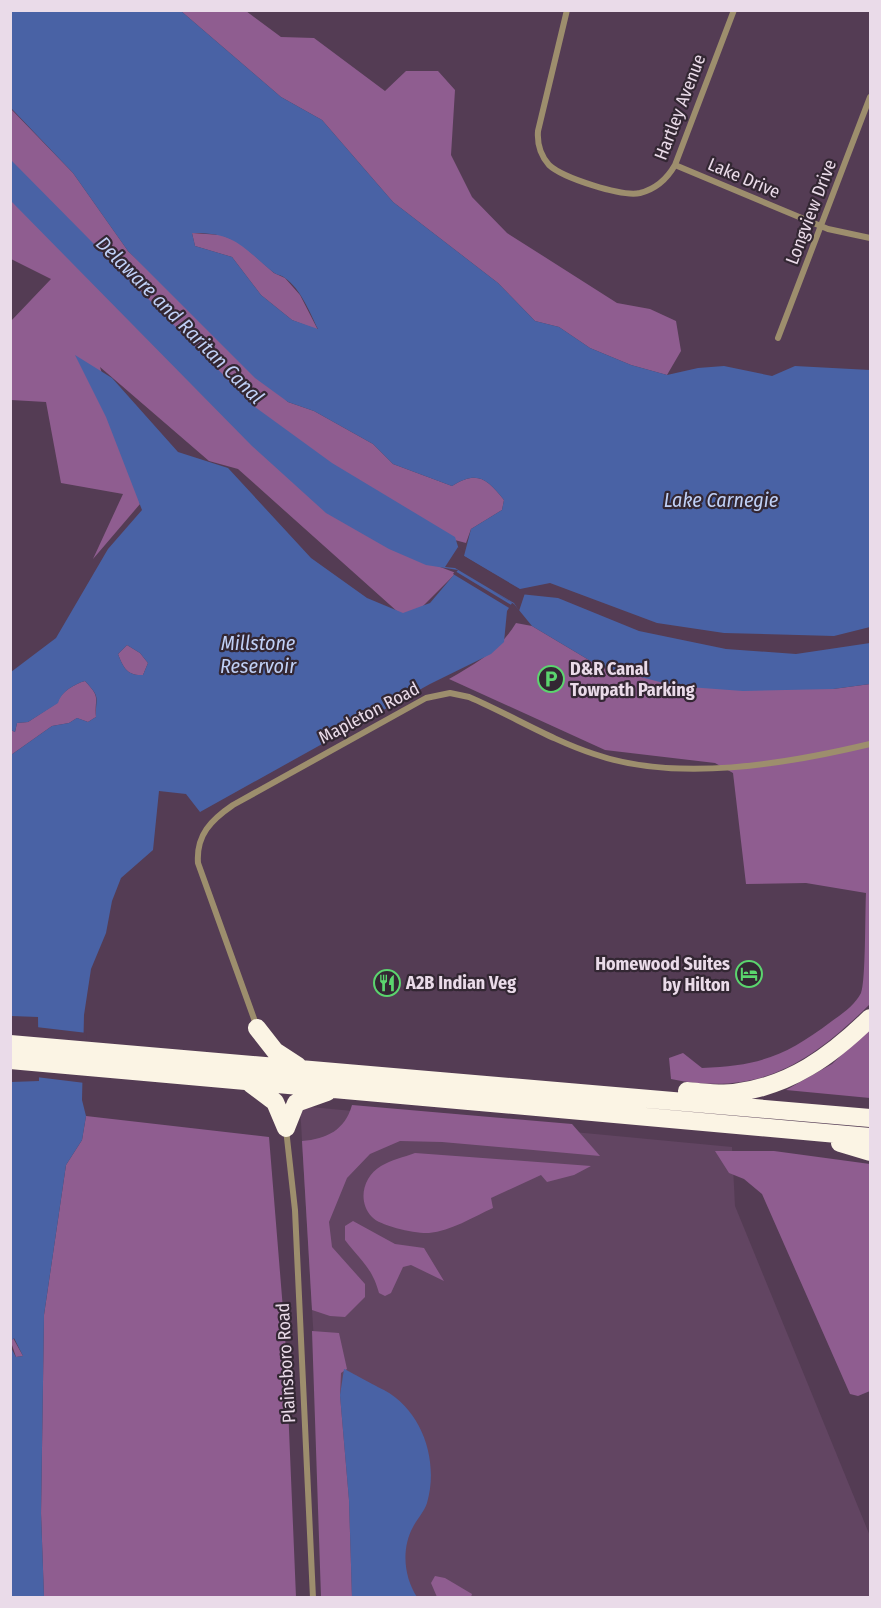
<svg xmlns="http://www.w3.org/2000/svg" width="881" height="1608" viewBox="0 0 881 1608" font-family="'Fira Sans Condensed',sans-serif">
  <rect width="100%" height="100%" fill="#543c54"/>
  <path fill="#624562" d="M 300,1106 L 732,1147 L 735,1206 L 870,1536 L 870,1597 L 329,1597 Z"/>
  <path fill="#8f5d90" d="M 181,11 L 246,11 L 281,37 L 314,38 L 385,91 L 406,71 L 438,71 L 455,90 L 451,155 L 472,197 L 507,233 L 617,303 L 650,309 L 676,321 L 681,351 L 667,375 L 631,365 L 590,348 L 559,327 L 535,321 L 498,283 L 393,202 L 322,120 L 281,97 Z
    M 10,108 L 73,173 L 128,251 L 288,402 L 314,411 L 373,444 L 393,464 L 452,486 C 478,470 487,479 504,500 L 502,510 L 471,529 L 466,543 L 451,539 L 435,565 L 456,573 L 415,614 L 399,613 L 238,469 L 209,461 L 100,367 L 140,504 L 93,559 L 123,494 L 61,483 L 46,402 L 11,400 L 11,321 L 51,279 L 11,259 Z
    M 192,233 L 221,235 L 239,242 L 274,273 L 285,278 L 300,295 L 318,330 L 292,320 L 261,295 L 232,257 L 195,246 Z
    M 516,623 L 532,626 L 599,666 L 833,689 L 870,684 L 870,1004 C 810,1063 759,1097 671,1079 L 669,1058 L 683,1053 L 702,1068 C 759,1066 786,1056 832,1021 C 842,1014 855,1005 861,993 C 866,983 865,909 866,893 L 806,883 L 746,884 L 733,773 L 715,763 L 605,750 L 449,679 C 476,663 499,651 516,623 Z
    M 127,645 L 140,653 L 148,663 L 143,675 C 127,676 123,667 118,654 Z
    M 85,681 C 102,699 94,697 96,717 L 88,722 L 77,718 L 69,723 L 52,726 L 11,755 L 11,730 L 15,732 L 17,723 L 28,722 L 57,703 C 61,692 74,684 85,681 Z
    M 870,1028 L 870,1098 L 786,1090 L 832,1064 Z
    M 352,1105 L 572,1124 L 600,1156 L 442,1142 L 400,1141 L 370,1154 L 347,1178 L 329,1222 L 332,1247 L 365,1284 L 365,1297 L 345,1317 L 330,1316 L 312,1310 L 302,1141 C 327,1139 345,1130 352,1105 Z
    M 86,1116 L 269,1137 L 285,1334 L 296,1597 L 44,1598 L 41,1513 L 44,1315 L 66,1165 L 82,1140 Z
    M 715,1151 L 774,1151 L 870,1164 L 870,1391 L 858,1396 L 850,1394 L 762,1194 L 744,1179 L 729,1173 Z
    M 415,1153 L 591,1166 L 574,1175 L 547,1182 L 541,1175 L 491,1198 L 493,1208 C 473,1217 451,1231 429,1233 C 416,1234 380,1226 372,1217 C 357,1201 363,1177 381,1166 C 391,1160 404,1157 415,1153 Z
    M 353,1221 L 395,1244 L 424,1248 L 444,1281 L 411,1265 L 403,1267 L 391,1293 L 385,1296 L 379,1293 C 372,1267 360,1260 345,1240 L 345,1226 Z
    M 312,1331 L 339,1333 L 347,1369 L 341,1373 L 340,1395 L 349,1500 L 352,1597 L 321,1597 Z
    M 13,1338 L 23,1356 L 16,1357 L 11,1342 Z
    M 435,1576 L 445,1578 L 472,1594 L 471,1597 L 437,1597 L 431,1583 Z"/>
  <path fill="#4962a5" fill-rule="evenodd" d="M 10,11 L 181,11 L 281,97 L 322,120 L 393,202 L 498,283 L 535,321 L 559,327 L 590,348 L 631,365 L 667,375 L 698,368 L 724,366 L 772,376 L 795,366 L 870,370 L 870,627 L 834,636 L 724,633 L 657,623 L 550,583 L 520,589 L 464,556 L 471,529 L 502,510 L 504,500 C 487,479 478,470 452,486 L 393,464 L 373,444 L 314,411 L 288,402 L 255,378 L 128,251 L 73,173 L 11,108 ZM 192,233 C 236,232 243,248 273,272 C 276,275 282,275 285,278 C 301,289 310,313 318,329 L 292,320 L 261,295 L 232,257 L 195,246 Z
    M 11,160 L 255,407 L 332,463 L 455,537 L 462,559 L 520,594 L 558,598 L 639,631 L 726,649 L 796,654 L 870,643 L 870,684 L 833,689 L 743,691 L 675,686 L 599,666 L 532,626 L 514,604 L 489,589 L 512,603 L 507,611 L 504,642 L 491,654 L 430,684 L 200,812 L 186,794 L 159,791 L 153,850 L 121,878 L 112,901 L 106,933 L 91,969 L 84,1015 L 82,1100 L 86,1116 L 82,1140 L 66,1165 L 44,1315 L 41,1513 L 44,1597 L 11,1597 L 10,1346 L 16,1357 L 23,1356 L 14,1338 L 10,1342 L 11,1082 L 39,1081 L 38,1017 L 11,1016 L 11,755 L 52,726 L 69,723 L 77,718 L 88,722 L 96,717 C 95,697 102,699 85,681 C 74,684 61,692 58,703 L 28,722 L 17,723 L 15,732 L 11,730 L 11,672 L 56,638 L 108,549 L 142,510 L 106,417 L 75,355 L 112,378 L 178,452 L 228,468 L 311,558 L 367,598 L 403,613 L 430,603 L 458,570 L 426,565 L 389,549 L 326,513 L 252,446 L 11,201 ZM 127,645 L 140,653 L 148,663 L 143,675 C 127,676 123,667 118,654 Z
    M 344,1369 C 347,1370 377,1387 384,1390 C 423,1411 439,1462 427,1503 C 424,1512 417,1519 413,1527 C 401,1549 404,1577 417,1597 L 352,1597 L 349,1500 L 340,1395 Z"/>
  <path fill="#543c54" d="M 458,547 L 462,550 L 462,547 L 464,556 L 520,590 L 526,590 L 519,611 L 514,603 L 455,568 L 445,567 Z
    M 455,571 L 513,606 L 511,609 L 453,574 Z
    M 36,1027 L 87,1033 L 85,1083 L 36,1077 Z"/>
  <g fill="none" stroke-linecap="round" stroke-linejoin="round">
    <path stroke="#9d8e6d" stroke-width="6" d="M 567,10 L 538,131 C 537,144 540,155 549,165 C 563,178 622,197 640,193 C 656,189 667,179 675,165 L 734,10
      M 675,165 L 828,229 L 870,238
      M 778,338 L 870,97
      M 257,1027 L 198,863 C 196,835 211,820 233,805 L 426,698 L 450,693 L 469,697 C 511,715 551,740 594,754 C 677,783 786,764 870,744
      M 286,1129 L 295,1210 L 313,1598"/>
    <path stroke="#fbf4e4" stroke-width="18" d="M 257,1028 L 275,1051 L 298,1066
      M 10,1044 L 870,1118
      M 10,1060 L 870,1137
      M 251,1084 L 275,1102 L 286,1128
      M 687,1091 C 702,1092 719,1095 734,1093 C 790,1086 831,1056 870,1018
      M 286,1128 L 296,1103 L 327,1092
      M 840,1143 L 870,1152"/>
  </g>
  <defs>
    <symbol id="parking-ring" viewBox="-11 -11 22 22"><circle r="9.5" fill="#332733" stroke="#5bd56e" stroke-width="1.5"/><path d="M-3.5-5.5H1a3.5 3.5 0 0 1 0 7H-1V5.5H-3.5ZM-1-3.4V-.6H.8a1.4 1.4 0 0 0 0-2.8Z" fill="#5bd56e"/></symbol>
    <symbol id="hotel-ring" viewBox="-11 -11 22 22"><circle r="9.5" fill="#332733" stroke="#5bd56e" stroke-width="1.5"/><path d="M-6-4.5h1.5V1H6V5H4.5V3h-9V5H-6ZM-4 0a1.8 1.8 0 1 1 3.6 0ZM.5 0V-2.5h3Q6-2.5 6 0Z" fill="#5bd56e"/></symbol>
    <symbol id="restaurant-ring" viewBox="-11 -11 22 22"><circle r="9.5" fill="#332733" stroke="#5bd56e" stroke-width="1.5"/><path d="M-5-6h1v4h1v-4h1v4h1v-4h1v5L-1.5 .5V6h-2V.5L-5-1ZM5-6V6H3V1.5H1.5Q1.5-4 5-6Z" fill="#5bd56e"/></symbol>
  </defs>
  <g fill-rule="evenodd">
    <use href="#parking-ring" x="536" y="664" width="30" height="30"/>
    <use href="#hotel-ring" x="734" y="959" width="30" height="30"/>
    <use href="#restaurant-ring" x="372" y="968" width="30" height="30"/>
  </g>
  <g text-anchor="middle" dominant-baseline="central" stroke-width="4.5" stroke-linejoin="round" paint-order="stroke">
    <g font-size="18" fill="#eadbe9" stroke="#332733">
      <text transform="translate(680 107) rotate(-69)">Hartley Avenue</text>
      <text transform="translate(744 178) rotate(23)">Lake Drive</text>
      <text transform="translate(811 212) rotate(-69)">Longview Drive</text>
      <text transform="translate(369 713) rotate(-28)">Mapleton Road</text>
      <text transform="translate(286 1363) rotate(-93)">Plainsboro Road</text>
    </g>
    <g font-size="18" font-weight="bold" fill="#eadbe9" stroke="#332733" text-anchor="start">
      <text x="570" y="669">D&amp;R Canal<tspan x="570" dy="21">Towpath Parking</tspan></text>
      <text x="730" y="964" text-anchor="end">Homewood Suites<tspan x="730" dy="21">by Hilton</tspan></text>
      <text x="406" y="983">A2B Indian Veg</text>
    </g>
    <g font-size="20" font-style="italic" fill="#c0d0f6" stroke="#332733">
      <text transform="translate(180 320) rotate(45)">Delaware and Raritan Canal</text>
      <text x="721" y="500">Lake Carnegie</text>
      <text x="258" y="643">Millstone<tspan x="258" dy="23">Reservoir</tspan></text>
    </g>
  </g>
  <rect width="881" height="1608" fill="none" stroke="#eadbe9" stroke-width="24"/>
</svg>
